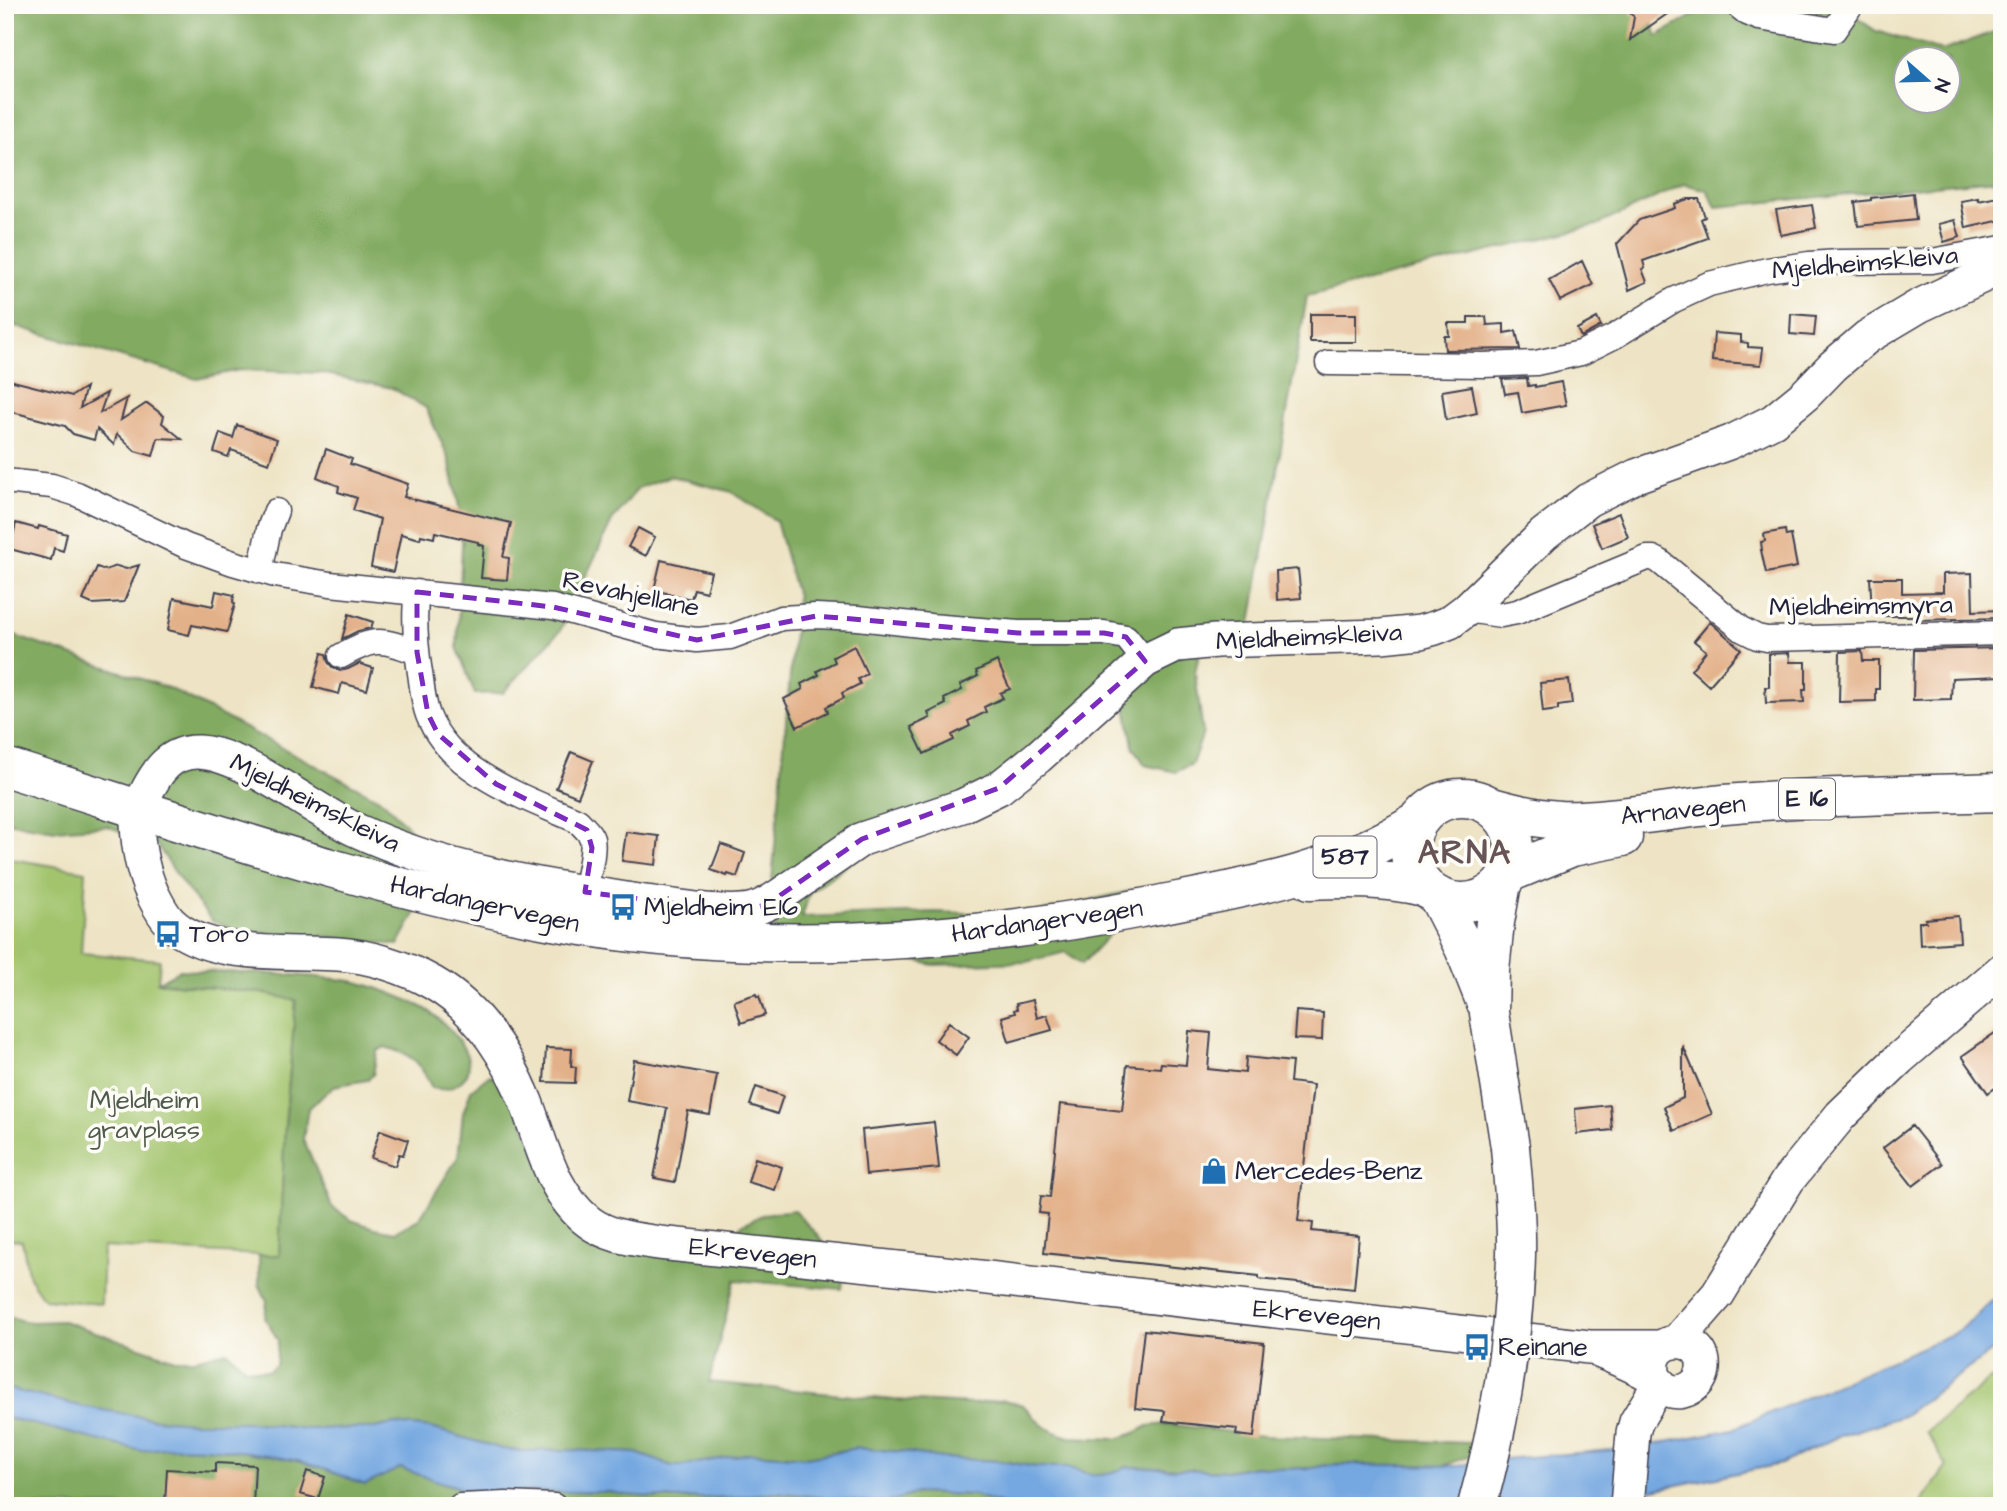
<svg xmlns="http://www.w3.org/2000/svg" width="2007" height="1511" viewBox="0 0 2007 1511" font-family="'Architects Daughter',sans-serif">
  <rect width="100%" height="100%" fill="#fdfcf7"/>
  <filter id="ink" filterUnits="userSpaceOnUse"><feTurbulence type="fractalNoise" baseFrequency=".0143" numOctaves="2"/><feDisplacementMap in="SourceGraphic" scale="14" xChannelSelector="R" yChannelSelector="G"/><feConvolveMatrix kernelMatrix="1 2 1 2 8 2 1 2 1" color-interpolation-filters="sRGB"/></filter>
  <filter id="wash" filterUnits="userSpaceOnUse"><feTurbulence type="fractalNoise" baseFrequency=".00686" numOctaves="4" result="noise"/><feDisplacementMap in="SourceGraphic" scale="28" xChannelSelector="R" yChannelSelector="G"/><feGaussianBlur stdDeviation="1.57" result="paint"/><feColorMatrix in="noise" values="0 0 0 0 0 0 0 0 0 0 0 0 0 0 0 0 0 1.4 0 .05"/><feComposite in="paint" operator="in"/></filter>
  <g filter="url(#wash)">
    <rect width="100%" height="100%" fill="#eee4c5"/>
    <path fill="#a3c46d" stroke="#627354" stroke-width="2" d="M 5,858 L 86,871 L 81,953 L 160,960 L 158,982 L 261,993 L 296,1000 L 285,1126 L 279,1256 L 103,1247 L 101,1304 L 44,1299 L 29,1277 L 22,1241 L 5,1239 Z
      M 2002,1373 L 2002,1506 L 1919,1506 L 1947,1466 L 1926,1432 L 1989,1380 Z"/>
    <path fill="#82aa60" stroke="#52664e" stroke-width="2" fill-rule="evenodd" d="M 5,5 L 1646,5 L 1657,36 L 1712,5 L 1838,5 L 1876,31 L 1942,51 L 2002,29 L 2002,173 L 1997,180 L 1716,207 L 1707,190 L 1684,184 L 1597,225 L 1307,296 L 1246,652 L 1199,654 L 1195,673 L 1203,733 L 1192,764 L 1176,772 L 1145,765 L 1133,746 L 1125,701 L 864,853 L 810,892 L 802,917 L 935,912 L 1027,915 L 1143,888 L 1129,914 L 1082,964 L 1066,952 L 1026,962 L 934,965 L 860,949 L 779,947 L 770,903 L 797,597 L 776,521 L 732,492 L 670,476 L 638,488 L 612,521 L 560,631 L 503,693 L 475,694 L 457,647 L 463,526 L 449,459 L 426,408 L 392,388 L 321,373 L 240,370 L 197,379 L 5,323 ZM 1906,60 L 1948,60 L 1948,102 L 1906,102 Z
      M 5,628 L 12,635 L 171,689 L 383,801 L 409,828 L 440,869 L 398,945 L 319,936 L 238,931 L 212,921 L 182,883 L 157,845 L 107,826 L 55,830 L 5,822 Z
      M 180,970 C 229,973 277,972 325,978 C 336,979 347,980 357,982 C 379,988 402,997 422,1007 C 443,1018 491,1065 457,1084 C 447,1090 443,1090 432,1088 C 418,1060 415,1056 385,1047 L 377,1051 L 373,1075 L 367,1080 L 334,1086 L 308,1109 L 303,1139 L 332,1207 L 351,1220 L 375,1228 L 395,1232 L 419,1219 L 458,1157 L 463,1113 L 471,1090 L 490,1075 L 508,1086 L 567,1223 L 721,1239 L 745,1223 L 764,1214 L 794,1210 L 820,1238 L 844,1273 L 842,1289 L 735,1280 L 709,1382 L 894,1400 L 972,1404 L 1004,1400 L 1023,1405 L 1041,1424 L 1054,1432 L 1070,1437 L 1117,1439 L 1135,1433 L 1148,1426 L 1167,1424 L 1263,1436 L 1471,1443 L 1474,1445 L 1473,1455 L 1443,1466 L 1332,1464 L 1313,1468 L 1285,1469 L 1256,1466 L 1227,1471 L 1129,1467 L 1102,1475 L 1093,1475 L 1066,1467 L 1037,1467 L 999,1461 L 942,1458 L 904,1452 L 857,1448 L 807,1457 L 751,1453 L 682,1466 L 672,1466 L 636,1453 L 569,1450 L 520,1451 L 502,1449 L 431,1428 L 394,1424 L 375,1428 L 306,1429 L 250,1422 L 192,1422 L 154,1419 L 80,1406 L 5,1388 L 5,1315 L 23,1321 L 32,1322 L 63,1321 L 175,1359 L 195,1359 L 227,1351 L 245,1368 L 268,1371 L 276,1365 L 278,1340 L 265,1318 L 267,1301 L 259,1284 L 259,1255 L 279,1255 L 285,1126 L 296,1000 L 261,993 L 158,982 Z
      M 5,1417 L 142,1451 C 183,1442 251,1451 293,1460 C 317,1465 341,1476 365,1484 L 400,1468 C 436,1480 484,1501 521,1492 L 609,1492 L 627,1495 L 676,1499 L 736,1497 L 775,1492 L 870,1503 L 889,1502 L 917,1493 L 975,1495 L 1008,1506 L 5,1506 Z
      M 1585,1499 L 1594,1506 L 1367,1506 L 1377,1503 L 1493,1500 L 1521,1505 L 1551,1504 Z"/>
    <path fill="#75a7e0" stroke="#4c648e" stroke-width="2" d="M 2002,1291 L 2002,1344 L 1903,1416 L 1837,1437 L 1781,1464 L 1629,1495 L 1551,1504 L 1521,1505 L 1493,1500 L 1377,1503 L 1367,1506 L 1008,1506 L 974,1495 L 917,1493 L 889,1502 L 870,1503 L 775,1492 L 736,1497 L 676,1499 L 627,1495 L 609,1492 L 521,1492 C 484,1501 436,1480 400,1468 L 365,1485 C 341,1476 317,1465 293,1460 C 251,1451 183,1442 142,1451 L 5,1417 L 5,1388 L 80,1406 L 154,1419 L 192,1422 L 250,1422 L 306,1429 L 375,1428 L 394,1424 L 431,1428 L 502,1449 L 520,1451 L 569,1450 L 636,1453 L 672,1466 L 682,1466 L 751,1453 L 807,1457 L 857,1448 L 904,1452 L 942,1458 L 999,1461 L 1037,1467 L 1066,1467 L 1093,1475 L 1102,1475 L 1129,1467 L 1227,1471 L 1256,1466 L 1285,1469 L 1313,1468 L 1332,1464 L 1458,1466 L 1480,1461 L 1635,1448 L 1733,1429 L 1955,1333 L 1975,1317 Z"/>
    <g id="blocks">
      <path fill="#e3b189" d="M 1625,5 L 1680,5 L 1630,40 L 1634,17 Z
        M 1913,193 L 1916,220 L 1858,226 L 1855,202 L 1871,200 L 1871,198 Z
        M 1998,197 L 2002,198 L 2002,220 L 1966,228 L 1961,201 L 1978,198 L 1978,201 Z
        M 1688,199 L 1699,199 L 1705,217 L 1701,219 L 1708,238 L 1643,261 L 1645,268 L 1642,269 L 1647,282 L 1629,290 L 1617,244 L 1639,220 L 1675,208 L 1674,204 Z
        M 1812,205 L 1816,228 L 1781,235 L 1776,210 Z
        M 1955,220 L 1960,237 L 1944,242 L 1939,224 Z
        M 1582,261 L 1593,285 L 1560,301 L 1549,280 Z
        M 1310,314 L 1356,314 L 1356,342 L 1310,342 Z
        M 1791,314 L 1816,316 L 1814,336 L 1790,334 Z
        M 1468,317 L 1486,317 L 1487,325 L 1504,324 L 1504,333 L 1516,331 L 1520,349 L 1445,350 L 1444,336 L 1449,336 L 1448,323 L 1468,323 Z
        M 1597,318 L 1601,326 L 1581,337 L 1577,329 Z
        M 1714,333 L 1741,335 L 1741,342 L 1748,343 L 1748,347 L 1763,348 L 1761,365 L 1712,361 Z
        M 1527,378 L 1528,386 L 1535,385 L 1535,387 L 1561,382 L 1566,405 L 1522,413 L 1518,392 L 1505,394 L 1502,379 Z
        M 5,379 L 72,396 L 86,387 L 80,408 L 107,393 L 100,413 L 127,398 L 121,420 L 147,403 L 164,416 L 162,423 L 182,439 L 158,438 L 153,456 L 135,451 L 117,434 L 114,445 L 97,429 L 94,440 L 73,434 L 65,426 L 5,410 Z
        M 1472,386 L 1477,413 L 1446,420 L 1442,391 Z
        M 237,425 L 277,439 L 269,463 L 231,450 L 228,457 L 214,452 L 220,433 L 233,438 Z
        M 326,449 L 352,459 L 350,464 L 408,484 L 404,497 L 511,523 L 503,557 L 509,558 L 507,580 L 481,578 L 484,546 L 478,544 L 478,542 L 435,532 L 434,538 L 421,535 L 420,539 L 401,534 L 393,572 L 371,567 L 380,519 L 353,510 L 357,498 L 338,492 L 339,486 L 317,477 Z
        M 1619,513 L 1628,537 L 1602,548 L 1592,524 Z
        M 16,523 L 38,529 L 39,526 L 67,534 L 63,551 L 54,548 L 51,560 L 10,549 Z
        M 638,528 L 655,537 L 646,556 L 628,547 Z
        M 1785,530 L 1786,536 L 1791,535 L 1797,567 L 1766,573 L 1761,550 L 1762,550 L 1761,542 L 1765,541 L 1764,534 Z
        M 661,560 L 711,572 L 706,592 L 694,589 L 691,599 L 654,590 Z
        M 139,565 L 124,602 L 92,604 L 83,600 L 97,567 L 105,570 L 117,566 L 126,569 Z
        M 1298,569 L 1301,598 L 1277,600 L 1276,571 Z
        M 1972,573 L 1973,611 L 2002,610 L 2002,618 L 1913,620 L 1913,616 L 1876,616 L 1876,610 L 1872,610 L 1870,578 L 1902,578 L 1902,593 L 1943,592 L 1943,574 Z
        M 216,591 L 234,595 L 233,602 L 235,604 L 227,632 L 192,625 L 189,635 L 168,630 L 174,598 L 213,606 Z
        M 349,614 L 373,622 L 371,628 L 358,631 L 342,639 Z
        M 1710,622 L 1741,649 L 1709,686 L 1691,670 L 1706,651 L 1694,641 Z
        M 854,646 L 867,674 L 858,679 L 860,684 L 842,693 L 844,698 L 826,707 L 828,712 L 797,727 L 784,699 L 803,689 L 801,684 L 819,675 L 817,671 L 835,662 L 833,657 Z
        M 2002,648 L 2002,676 L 1952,678 L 1951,699 L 1913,700 L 1914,650 Z
        M 1862,651 L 1863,661 L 1879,661 L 1879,689 L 1876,689 L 1876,701 L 1839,702 L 1840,652 Z
        M 322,653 L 326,654 L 328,662 L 333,668 L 340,671 L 348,669 L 360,663 L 360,664 L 373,668 L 367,690 L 342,683 L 339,694 L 313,687 Z
        M 1789,653 L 1790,662 L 1806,662 L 1806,690 L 1803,690 L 1804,702 L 1766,703 L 1765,687 L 1769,687 L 1769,654 Z
        M 997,661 L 1010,689 L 1000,693 L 1003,698 L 984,707 L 986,712 L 968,721 L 970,726 L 952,735 L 954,740 L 924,754 L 911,727 L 930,718 L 928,713 L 946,704 L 944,699 L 962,690 L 960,685 L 978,676 L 976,671 Z
        M 1569,680 L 1572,704 L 1558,706 L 1558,710 L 1543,712 L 1540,683 Z
        M 571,752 L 593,761 L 578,797 L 556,788 Z
        M 626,832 L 659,836 L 656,865 L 622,861 Z
        M 721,844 L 745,853 L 737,877 L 728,874 L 727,876 L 711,870 Z
        M 1958,916 L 1960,942 L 1920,945 L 1919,922 L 1926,922 L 1925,919 Z
        M 756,994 L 757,997 L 759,996 L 765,1015 L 741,1023 L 734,1001 Z
        M 1033,1000 L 1037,1018 L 1047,1015 L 1052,1030 L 1009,1042 L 1002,1017 L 1015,1013 L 1014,1010 L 1017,1009 L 1016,1004 Z
        M 1296,1011 L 1323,1013 L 1322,1040 L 1294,1039 Z
        M 949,1022 L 969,1037 L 956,1055 L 936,1040 Z
        M 2002,1028 L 2002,1083 L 1988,1093 L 1962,1056 Z
        M 1189,1031 L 1211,1033 L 1208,1069 L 1245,1073 L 1246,1057 L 1292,1062 L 1290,1082 L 1313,1085 L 1298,1221 L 1313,1223 L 1312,1231 L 1359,1236 L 1354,1289 L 1259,1279 L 1259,1276 L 1044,1253 L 1048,1214 L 1039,1213 L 1041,1196 L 1050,1197 L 1060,1104 L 1122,1111 L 1127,1065 L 1160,1068 L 1161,1063 L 1186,1065 Z
        M 1683,1046 L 1712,1114 L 1674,1131 L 1664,1107 L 1683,1098 Z
        M 546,1048 L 572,1049 L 571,1066 L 576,1067 L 575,1083 L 544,1082 Z
        M 634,1060 L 717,1075 L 710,1115 L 688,1111 L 675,1182 L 654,1178 L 667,1108 L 627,1101 Z
        M 756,1087 L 783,1096 L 777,1114 L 750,1105 Z
        M 1610,1105 L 1612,1130 L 1577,1134 L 1575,1109 Z
        M 934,1122 L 939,1168 L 866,1175 L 862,1130 Z
        M 1912,1126 L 1942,1164 L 1913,1186 L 1883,1148 Z
        M 380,1130 L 408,1140 L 403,1155 L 399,1154 L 395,1166 L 371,1158 Z
        M 755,1158 L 782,1167 L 775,1190 L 748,1182 Z
        M 1144,1330 L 1264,1343 L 1254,1437 L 1236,1435 L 1237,1429 L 1163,1421 L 1165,1411 L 1135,1408 Z
        M 215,1463 L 255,1465 L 253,1506 L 165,1503 L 167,1469 L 215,1472 Z
        M 307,1471 L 325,1477 L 318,1499 L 300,1494 Z"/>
    </g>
  </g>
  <g filter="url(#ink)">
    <use href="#blocks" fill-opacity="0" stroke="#413f50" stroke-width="2"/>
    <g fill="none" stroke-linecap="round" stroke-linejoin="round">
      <defs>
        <path id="street" d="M 1737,5 L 1747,13 L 1759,18 L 1834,30 L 1851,5
          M 1328,363 L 1484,365 L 1536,363 L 1581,353 L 1615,336 L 1674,300 L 1709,284 L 1767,270 L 1809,264 L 1839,262 L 1932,261 L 2002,248
          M 5,481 L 52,486 L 77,494 L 186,546 L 233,563 L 275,575 L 330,584 L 553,607 L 656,635 L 697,640 L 730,637 L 781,618 L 816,616 L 858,618 L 930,626 L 1018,633 L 1104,633 L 1126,637 L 1145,661
          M 260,571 L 269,529 L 276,511
          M 417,592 C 413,618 416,647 420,673 C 422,686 423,702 428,715 C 450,773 526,798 578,821 C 583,827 590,832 592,839 C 595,852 587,878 585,892
          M 1466,610 L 1501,615 L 1517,612 L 1647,558 L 1653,558 L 1659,561 L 1743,630 L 1757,637 L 1767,639 L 2002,633
          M 341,656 C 375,637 381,639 417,652
          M 460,1506 L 506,1504 L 554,1506"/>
        <path id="secondary" d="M 145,795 C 157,771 170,751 199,752 C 246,755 311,809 356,830 C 445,871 543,886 639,901 C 668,905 722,915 750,910 C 761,908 770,902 779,896 L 862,839 L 962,806 L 999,788 L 1038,757 L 1145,661 L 1178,645 L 1216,641 L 1381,636 L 1420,632 L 1435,628 L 1450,622 L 1466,610 L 1544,534 L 1588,500 L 1636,476 L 1731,442 L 1773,421 L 1805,395 L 1833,366 L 1867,337 L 1919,306 L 2002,267
          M 137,823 C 138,849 142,871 153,895 C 157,903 163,915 170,922 C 206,959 290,951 338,954 C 370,956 405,967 433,983 C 478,1009 507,1055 526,1102 C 542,1144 551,1193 589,1222 C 609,1237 635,1239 659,1243 L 936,1272 L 1589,1347 L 1662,1347
          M 1677,1341 L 1718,1294 L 1788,1180 L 1841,1115 L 1899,1059 L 2002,970
          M 1601,1352 C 1618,1359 1635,1366 1650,1375 C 1658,1379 1661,1389 1671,1391 C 1678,1393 1686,1391 1692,1387 C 1698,1383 1702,1377 1703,1369 C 1707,1331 1643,1332 1654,1377
          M 1627,1506 L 1633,1433 L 1636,1422 L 1659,1384"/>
        <path id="primary" d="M 5,767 C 186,823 366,887 553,921 C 750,957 952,945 1147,907 C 1239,889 1337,874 1417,822
          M 1310,880 C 1349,878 1385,878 1424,887"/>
        <path id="highway" d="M1410 850a52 52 0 1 1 104 0a52 52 0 1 1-104 0Z
          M 1492,807 C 1521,815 1551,822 1581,820 C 1629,818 1677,809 1724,804 C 1816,796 1909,795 2002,792
          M 1509,873 L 1572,847 L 1623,837
          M 1502,883 L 1495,922 L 1490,970 L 1489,1013 L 1510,1147
          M 1438,897 L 1464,948 L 1485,1001"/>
      </defs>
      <use href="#street" stroke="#413f50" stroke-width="27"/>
      <use href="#secondary" stroke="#413f50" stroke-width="36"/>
      <use href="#primary" stroke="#413f50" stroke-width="41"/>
      <use href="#highway" stroke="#413f50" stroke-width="41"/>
      <use href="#street" stroke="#fff" stroke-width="24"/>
      <use href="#secondary" stroke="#fff" stroke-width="33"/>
      <use href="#primary" stroke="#fff" stroke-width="38"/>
      <use href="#highway" stroke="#fff" stroke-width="38"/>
      <defs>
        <path id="highway-bridge" d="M 1477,1506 C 1500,1423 1514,1340 1516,1254 C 1517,1218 1513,1183 1510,1147"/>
      </defs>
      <use href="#highway-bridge" stroke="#413f50" stroke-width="41" stroke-linecap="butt"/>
      <use href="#highway-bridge" stroke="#fff" stroke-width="38"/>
    </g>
  </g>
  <path fill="none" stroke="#7b2cbf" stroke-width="5" stroke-dasharray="14 9" stroke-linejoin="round" d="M 417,592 L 553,607 L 697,640 L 816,616 L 1018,633 L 1104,633 L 1126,637 L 1145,661 L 999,788 L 862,839 L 766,905 L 735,911 L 585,892 L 592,848 L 587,830 L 496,784 L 438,734 L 428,714 L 417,652 Z"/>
  <defs>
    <symbol id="bus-bare" viewBox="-9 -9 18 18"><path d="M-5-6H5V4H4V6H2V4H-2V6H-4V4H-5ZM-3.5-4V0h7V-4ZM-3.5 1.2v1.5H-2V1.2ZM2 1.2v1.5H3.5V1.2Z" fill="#1f6fb2" stroke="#fdfcf7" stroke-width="2.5" paint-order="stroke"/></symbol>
    <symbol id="shop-bare" viewBox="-9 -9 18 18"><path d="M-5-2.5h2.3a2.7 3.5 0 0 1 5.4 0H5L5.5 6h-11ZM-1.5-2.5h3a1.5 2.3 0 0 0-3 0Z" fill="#1f6fb2" stroke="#fdfcf7" stroke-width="2.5" paint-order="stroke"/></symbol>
  </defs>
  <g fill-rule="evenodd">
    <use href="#bus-bare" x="604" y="888" width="38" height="38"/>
    <use href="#bus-bare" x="149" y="915" width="38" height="38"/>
    <use href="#shop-bare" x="1195" y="1152" width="38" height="38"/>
    <use href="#bus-bare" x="1458" y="1328" width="38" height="38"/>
  </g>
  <g text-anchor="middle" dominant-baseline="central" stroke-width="7" stroke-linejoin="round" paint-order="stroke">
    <g fill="#fdfcf7" stroke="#646373" stroke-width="2">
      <rect x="1779" y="778.5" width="56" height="41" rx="5"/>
      <rect x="1313.5" y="836.5" width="63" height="41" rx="5"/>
    </g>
    <g font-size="24" font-weight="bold" fill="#22223b">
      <text x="1807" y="799">E 16</text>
      <text x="1345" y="857">587</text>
    </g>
    <g font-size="26" fill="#22223b" stroke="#fdfcf7">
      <text transform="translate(1865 263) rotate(-5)">Mjeldheimskleiva</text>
      <text transform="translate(631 594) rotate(12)">Revahjellane</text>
      <text transform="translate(1861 606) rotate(-1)">Mjeldheimsmyra</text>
      <text transform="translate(1309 637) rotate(-3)">Mjeldheimskleiva</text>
      <text transform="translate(315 803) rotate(27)">Mjeldheimskleiva</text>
      <text transform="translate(1683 810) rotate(-6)">Arnavegen</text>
      <text transform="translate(485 904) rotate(12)">Hardangervegen</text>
      <text transform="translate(1047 921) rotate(-8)">Hardangervegen</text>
      <text transform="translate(753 1253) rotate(6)">Ekrevegen</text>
      <text transform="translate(1317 1315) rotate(6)">Ekrevegen</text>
    </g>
    <g font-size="26" fill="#22223b" stroke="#fdfcf7" text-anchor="start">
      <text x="644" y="907">Mjeldheim E16</text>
      <text x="189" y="934">Toro</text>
      <text x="1235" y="1171">Mercedes-Benz</text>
      <text x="1498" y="1347">Reinane</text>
    </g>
    <g font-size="26" fill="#4f5b4c" stroke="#fdfcf7">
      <text x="144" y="1100">Mjeldheim<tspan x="144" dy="30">gravplass</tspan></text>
    </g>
    <g font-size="33" font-weight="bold" letter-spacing="2" fill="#665456" stroke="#fdfcf7">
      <text x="1465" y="853">ARNA</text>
    </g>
  </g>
  <rect width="2007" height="1511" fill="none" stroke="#fdfcf7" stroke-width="28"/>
  <g transform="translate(1927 80) rotate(110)"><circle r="33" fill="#fdfcf7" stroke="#a5a5ac" stroke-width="2"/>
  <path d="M0-5L12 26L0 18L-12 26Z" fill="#1f6fb2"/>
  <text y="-10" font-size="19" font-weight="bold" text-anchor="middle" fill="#22223b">N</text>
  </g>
</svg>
